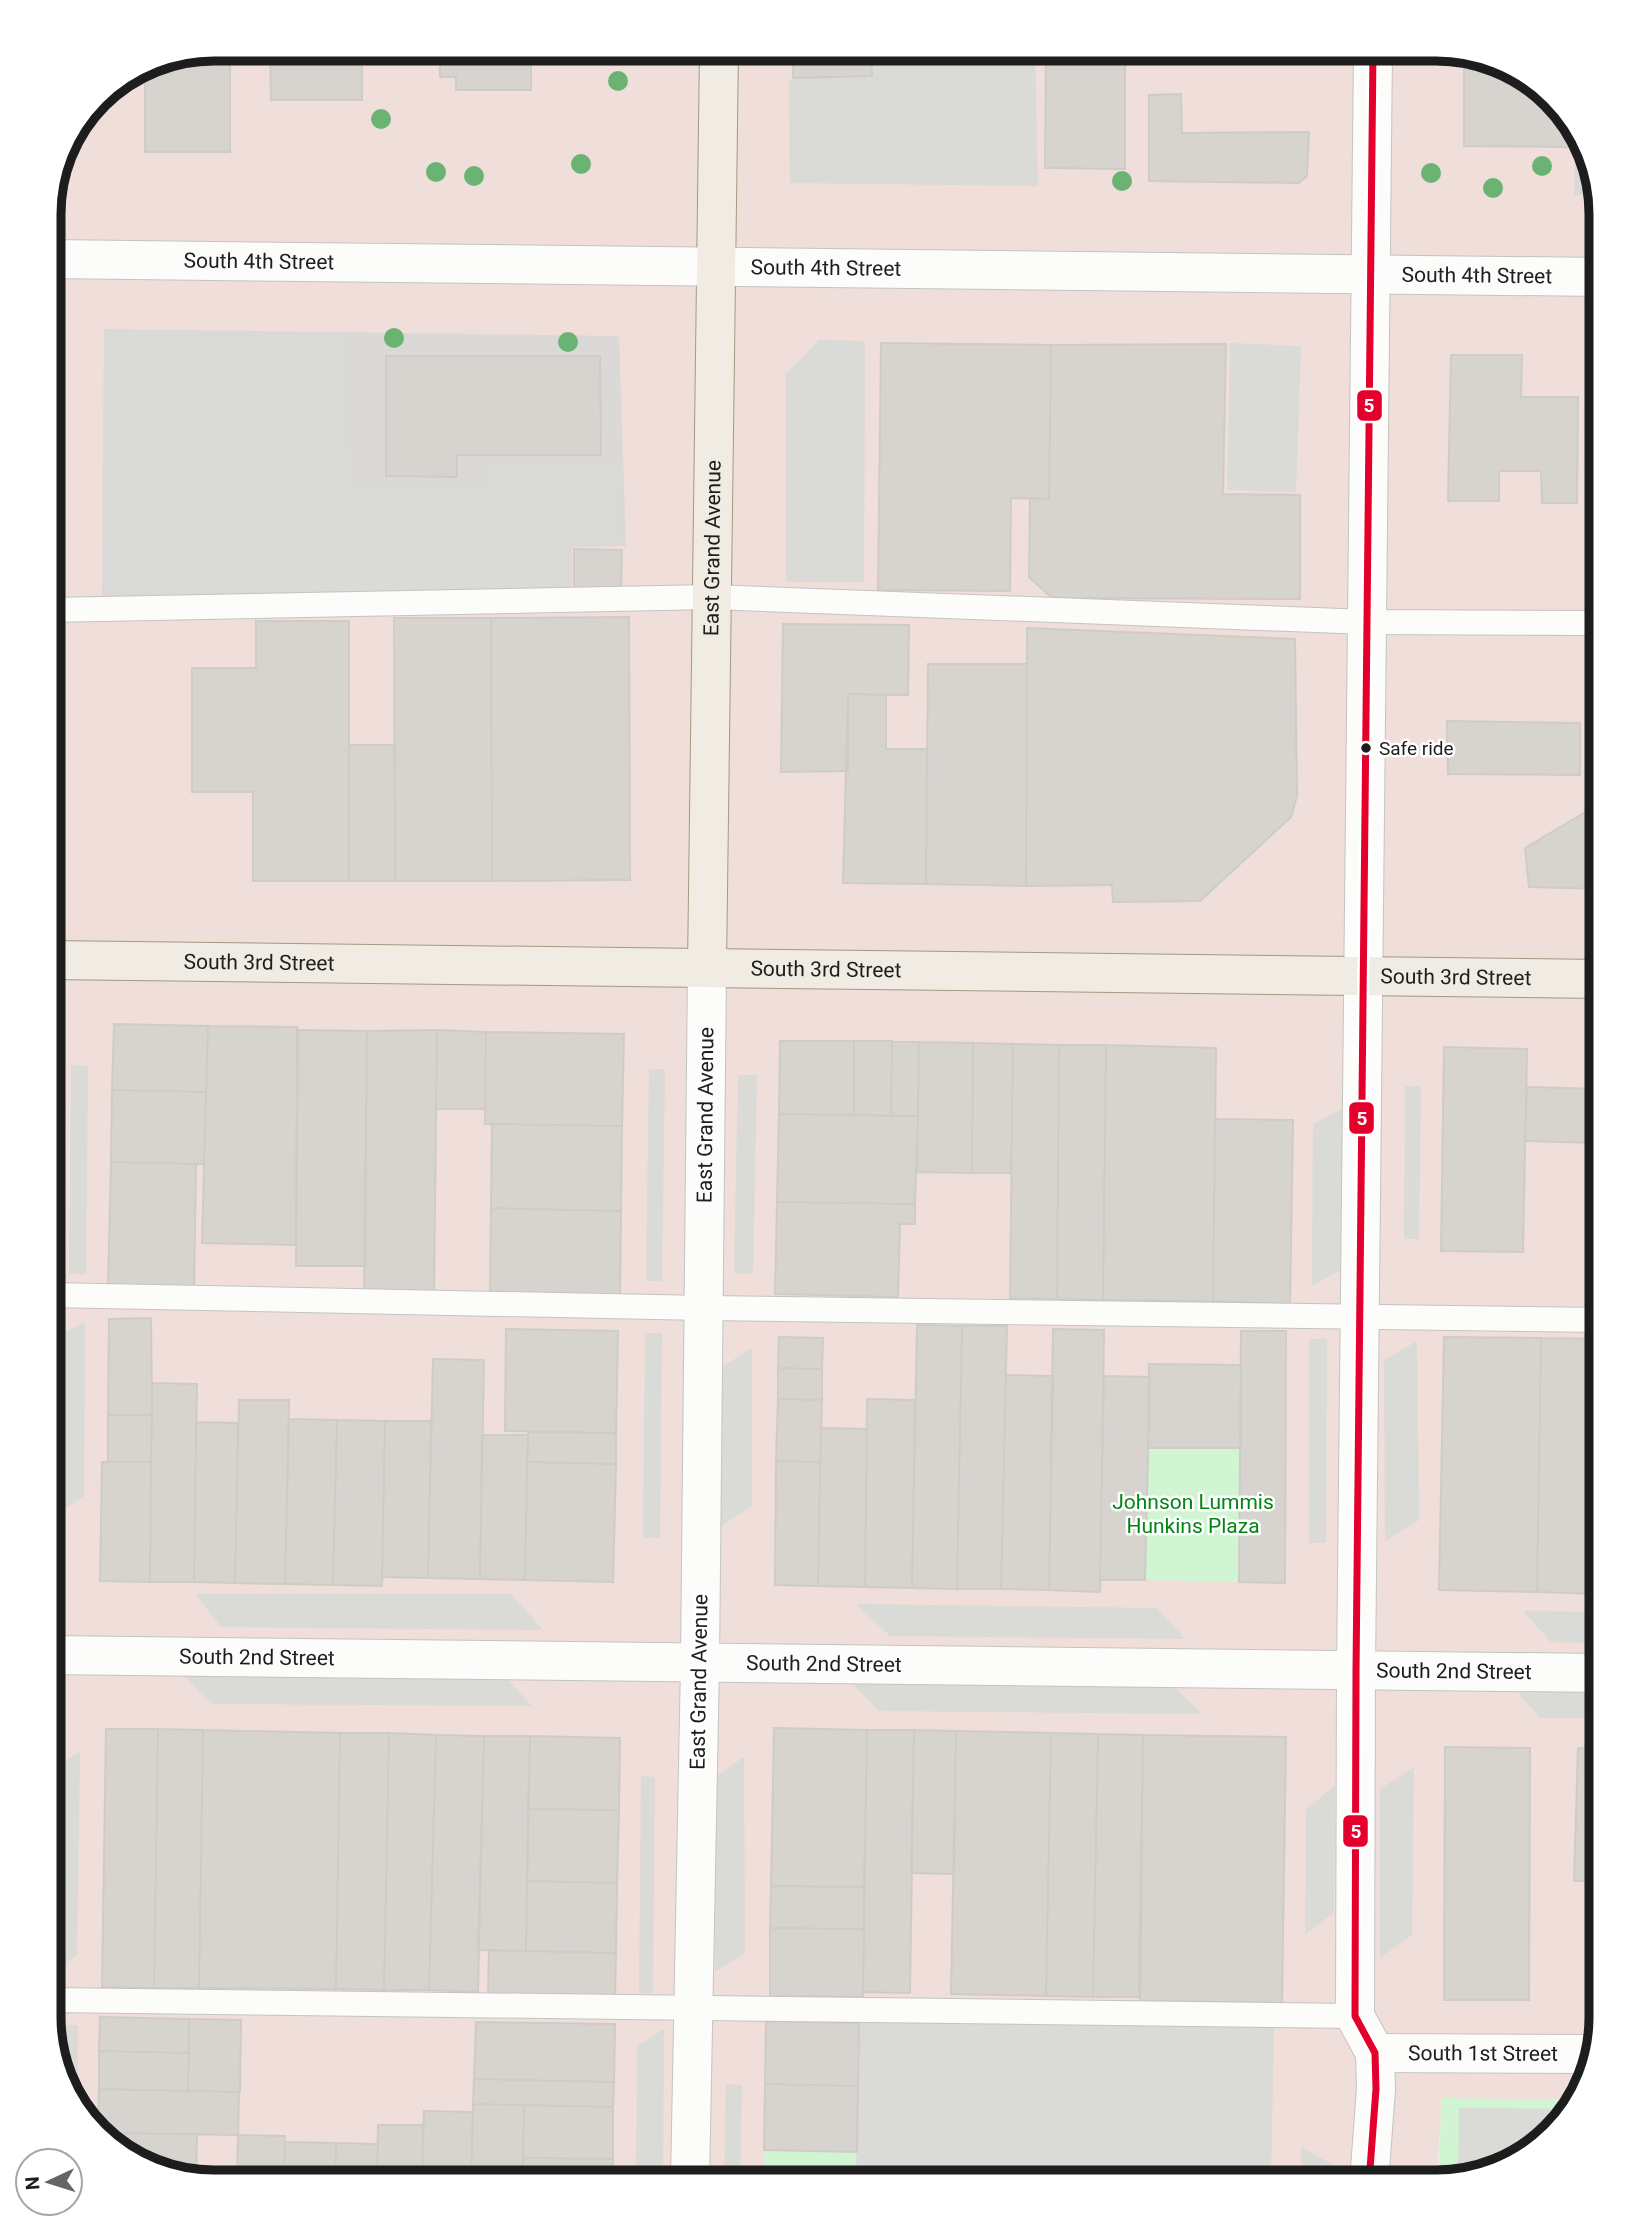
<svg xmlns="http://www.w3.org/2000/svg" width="1650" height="2231" viewBox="0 0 1650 2231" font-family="Roboto,sans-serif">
  <rect width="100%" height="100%" fill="#ecebe5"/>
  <path fill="#efded9" d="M 214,49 L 1446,49 L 1519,71 L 1579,131 L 1601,214 L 1601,2017 L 1579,2100 L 1442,2098 L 1436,2182 L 204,2182 L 131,2160 L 71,2100 L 49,2017 L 49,203 L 66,141 L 105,90 L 151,61 Z"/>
  <path fill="#dad9d7" d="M 104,329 L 619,336 L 626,546 L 572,547 L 572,594 L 102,596 Z"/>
  <path fill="#d1f5d2" d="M 1148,1448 L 1241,1448 L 1239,1582 L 1145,1580 Z
    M 1442,2098 L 1579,2100 L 1519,2160 L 1438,2181 Z
    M 764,2150 L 857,2152 L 856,2182 L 764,2182 Z"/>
  <path fill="#dadad7" d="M 1035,49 L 1038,186 L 790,183 L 789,80 L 929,54 Z
    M 1576,128 L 1579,131 L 1596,195 L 1574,195 Z
    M 109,333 L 341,342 L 346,492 L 488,492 L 489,467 L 615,468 L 617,542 L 569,544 L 567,590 L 107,591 Z
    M 819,340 L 865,341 L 864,582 L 786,582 L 786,374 Z
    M 1230,343 L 1301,346 L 1296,492 L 1227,490 Z
    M 1586,350 L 1601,350 L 1601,598 L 1588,598 Z
    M 71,1065 L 88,1066 L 86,1274 L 69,1274 Z
    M 649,1069 L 665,1069 L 662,1281 L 646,1281 Z
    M 738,1075 L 757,1075 L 753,1274 L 734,1273 Z
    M 1405,1086 L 1421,1086 L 1419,1239 L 1404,1239 Z
    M 1343,1109 L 1342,1269 L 1312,1286 L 1313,1124 Z
    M 85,1322 L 84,1496 L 49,1519 L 49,1341 Z
    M 645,1333 L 662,1333 L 660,1538 L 643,1538 Z
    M 1309,1339 L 1327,1339 L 1326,1543 L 1309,1543 Z
    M 1417,1341 L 1419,1520 L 1385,1541 L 1384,1360 Z
    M 752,1348 L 752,1506 L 720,1527 L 720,1368 Z
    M 195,1594 L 511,1594 L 543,1630 L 221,1627 Z
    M 856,1604 L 1157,1608 L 1185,1639 L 890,1636 Z
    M 1523,1611 L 1601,1612 L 1601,1643 L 1551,1642 Z
    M 179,1671 L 502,1674 L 532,1706 L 213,1704 Z
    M 849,1680 L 1169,1682 L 1202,1714 L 879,1711 Z
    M 1513,1687 L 1601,1688 L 1601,1718 L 1540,1718 Z
    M 80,1752 L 77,1955 L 49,1974 L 49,1771 Z
    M 744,1757 L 745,1953 L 715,1972 L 715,1777 Z
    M 1414,1767 L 1412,1935 L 1380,1958 L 1380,1789 Z
    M 641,1776 L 655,1777 L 653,1993 L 639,1993 Z
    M 1335,1785 L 1334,1912 L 1305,1935 L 1306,1810 Z
    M 1274,2021 L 1271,2182 L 856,2182 L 859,2023 Z
    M 59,2025 L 78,2025 L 77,2105 L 71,2100 L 59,2053 Z
    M 664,2029 L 663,2182 L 636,2182 L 637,2046 Z
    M 726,2084 L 742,2085 L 740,2182 L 724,2182 Z
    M 1459,2108 L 1569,2109 L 1519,2160 L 1458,2176 Z
    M 1301,2147 L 1337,2167 L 1338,2182 L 1301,2182 Z"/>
  <path fill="#d7d4d0" stroke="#cfccc6" stroke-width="2" d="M 214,49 L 230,49 L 230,152 L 145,152 L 145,65 Z
    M 270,49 L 362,49 L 362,100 L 271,100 Z
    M 362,49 L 542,49 L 542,53 L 531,53 L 531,90 L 456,90 L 456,77 L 440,77 L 440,61 L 362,61 Z
    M 793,49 L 871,49 L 872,76 L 793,78 Z
    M 1046,52 L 1125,52 L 1125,169 L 1045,168 Z
    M 1464,55 L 1519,71 L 1572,125 L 1572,147 L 1464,146 Z
    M 1181,94 L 1182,133 L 1309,132 L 1307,176 L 1299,183 L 1149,181 L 1149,95 Z
    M 881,343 L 1051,345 L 1049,499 L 1011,498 L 1010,591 L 878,590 Z
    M 1226,344 L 1223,494 L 1300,495 L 1300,599 L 1052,598 L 1029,577 L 1030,498 L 1049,499 L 1051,345 Z
    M 1451,355 L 1522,355 L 1521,397 L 1578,397 L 1577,503 L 1542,503 L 1541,471 L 1499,471 L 1499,501 L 1448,501 Z
    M 386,356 L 600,356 L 601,455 L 457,455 L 457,477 L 386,476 Z
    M 574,549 L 622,550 L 621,589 L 574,588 Z
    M 629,617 L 630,880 L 492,881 L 491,618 Z
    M 394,618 L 491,618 L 492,881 L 395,881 Z
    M 256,621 L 349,621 L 349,881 L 253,881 L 253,792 L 192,792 L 192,668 L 256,668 Z
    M 783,624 L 909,625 L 908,695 L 848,694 L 848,771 L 781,772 Z
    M 1027,628 L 1295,639 L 1297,796 L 1291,817 L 1200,901 L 1113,902 L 1112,885 L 1026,886 Z
    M 928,664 L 1027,664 L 1026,886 L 926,884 Z
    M 1599,674 L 1601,889 L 1529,887 L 1525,848 L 1594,807 Z
    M 848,694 L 886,695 L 886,749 L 927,749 L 926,884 L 843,883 Z
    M 1447,721 L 1580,723 L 1580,775 L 1448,774 Z
    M 349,745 L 395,745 L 395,881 L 349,881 Z
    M 114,1024 L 208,1026 L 206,1092 L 112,1090 Z
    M 208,1026 L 297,1027 L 296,1245 L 202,1243 Z
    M 298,1030 L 367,1031 L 365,1266 L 296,1266 Z
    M 437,1030 L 434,1293 L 364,1292 L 367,1031 Z
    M 437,1030 L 486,1032 L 485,1109 L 436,1109 Z
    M 486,1032 L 624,1034 L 622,1126 L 485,1124 Z
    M 780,1041 L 854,1041 L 854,1115 L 779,1114 Z
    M 854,1041 L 892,1041 L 891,1116 L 854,1115 Z
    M 892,1041 L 919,1042 L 918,1116 L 891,1116 Z
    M 919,1042 L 973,1043 L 972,1173 L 917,1172 Z
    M 973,1043 L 1013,1044 L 1011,1173 L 972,1173 Z
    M 1013,1044 L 1059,1045 L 1057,1299 L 1010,1298 Z
    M 1059,1045 L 1106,1045 L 1103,1300 L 1057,1299 Z
    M 1106,1045 L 1216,1048 L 1213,1301 L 1103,1300 Z
    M 1444,1047 L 1527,1049 L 1523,1252 L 1441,1251 Z
    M 1527,1087 L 1601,1089 L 1601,1143 L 1525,1141 Z
    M 112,1090 L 206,1092 L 204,1164 L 111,1162 Z
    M 779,1114 L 918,1116 L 915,1204 L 777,1202 Z
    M 1215,1119 L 1293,1120 L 1290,1304 L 1213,1301 Z
    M 492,1124 L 622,1126 L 621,1211 L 491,1208 Z
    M 111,1162 L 196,1164 L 194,1290 L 108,1288 Z
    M 777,1202 L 915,1204 L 915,1224 L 900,1224 L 898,1297 L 775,1294 Z
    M 491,1208 L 621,1211 L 620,1297 L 490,1295 Z
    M 151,1318 L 152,1415 L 108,1415 L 109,1319 Z
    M 917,1325 L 962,1326 L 957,1589 L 912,1588 Z
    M 962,1326 L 1007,1326 L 1001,1589 L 957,1589 Z
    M 506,1329 L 618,1331 L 616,1433 L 505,1431 Z
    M 1053,1329 L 1104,1330 L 1100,1592 L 1049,1590 Z
    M 1241,1331 L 1286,1331 L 1285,1583 L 1239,1582 Z
    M 779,1337 L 823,1338 L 822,1369 L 778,1368 Z
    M 1444,1337 L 1541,1338 L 1537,1592 L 1439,1590 Z
    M 1541,1338 L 1601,1339 L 1601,1594 L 1537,1592 Z
    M 433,1359 L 484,1360 L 480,1579 L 428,1578 Z
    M 1149,1364 L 1241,1365 L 1241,1448 L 1148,1448 Z
    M 778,1368 L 822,1369 L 822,1400 L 778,1399 Z
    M 1006,1375 L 1053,1376 L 1049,1590 L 1001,1589 Z
    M 1104,1376 L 1150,1377 L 1145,1580 L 1100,1580 Z
    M 152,1383 L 197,1384 L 194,1582 L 150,1582 Z
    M 778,1399 L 822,1400 L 820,1462 L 776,1461 Z
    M 867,1399 L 915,1400 L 912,1588 L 865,1587 Z
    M 239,1400 L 289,1400 L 285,1584 L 235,1583 Z
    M 108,1415 L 152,1415 L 151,1462 L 108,1462 Z
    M 289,1419 L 337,1420 L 333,1585 L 285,1584 Z
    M 337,1420 L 385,1421 L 382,1586 L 333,1585 Z
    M 385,1421 L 431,1421 L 428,1578 L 382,1577 Z
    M 196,1422 L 238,1423 L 235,1583 L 194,1582 Z
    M 821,1428 L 867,1429 L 865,1587 L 818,1586 Z
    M 528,1432 L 616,1433 L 616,1464 L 527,1462 Z
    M 482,1435 L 528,1435 L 525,1580 L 480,1579 Z
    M 776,1461 L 820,1462 L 818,1586 L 775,1585 Z
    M 102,1462 L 151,1462 L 150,1582 L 100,1581 Z
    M 527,1462 L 616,1464 L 613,1582 L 525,1580 Z
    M 774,1728 L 867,1730 L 864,1887 L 771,1886 Z
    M 106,1729 L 158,1729 L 154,1988 L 102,1987 Z
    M 158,1729 L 203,1730 L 199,1988 L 154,1988 Z
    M 203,1730 L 340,1733 L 336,1989 L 199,1988 Z
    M 867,1730 L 914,1730 L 910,1993 L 863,1992 Z
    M 914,1730 L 956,1731 L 954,1874 L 911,1873 Z
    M 956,1731 L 1051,1733 L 1046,1996 L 951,1994 Z
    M 340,1733 L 389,1733 L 384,1990 L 336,1989 Z
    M 389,1733 L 436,1735 L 429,1990 L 384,1990 Z
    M 1051,1733 L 1098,1734 L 1093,1997 L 1046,1996 Z
    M 1098,1734 L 1143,1735 L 1139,1997 L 1093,1997 Z
    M 436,1735 L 484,1736 L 478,1992 L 429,1990 Z
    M 1143,1735 L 1286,1737 L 1282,2003 L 1140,2001 Z
    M 484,1736 L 530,1736 L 526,1951 L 478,1950 Z
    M 530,1736 L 620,1738 L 619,1810 L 528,1809 Z
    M 1445,1747 L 1530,1748 L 1529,2000 L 1444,2000 Z
    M 1578,1748 L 1601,1749 L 1601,1881 L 1574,1881 Z
    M 528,1809 L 619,1810 L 617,1883 L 527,1881 Z
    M 527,1881 L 617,1883 L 616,1953 L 526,1951 Z
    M 771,1886 L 864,1887 L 864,1929 L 770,1928 Z
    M 770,1928 L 864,1929 L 863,1997 L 770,1996 Z
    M 489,1950 L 616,1953 L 615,1998 L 488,1996 Z
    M 100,2017 L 189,2019 L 189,2053 L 99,2051 Z
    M 189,2019 L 241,2020 L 240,2092 L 188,2091 Z
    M 766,2021 L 859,2023 L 858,2086 L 765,2084 Z
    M 476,2022 L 615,2024 L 614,2082 L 474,2079 Z
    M 99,2051 L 189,2053 L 188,2091 L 99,2089 Z
    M 474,2079 L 614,2082 L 613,2107 L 473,2104 Z
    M 765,2084 L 858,2086 L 857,2152 L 764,2150 Z
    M 99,2089 L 239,2092 L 238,2135 L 104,2133 L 98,2127 Z
    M 473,2104 L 524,2105 L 523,2182 L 471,2182 Z
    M 524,2105 L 613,2107 L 613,2159 L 523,2158 Z
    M 424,2111 L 473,2112 L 471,2182 L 422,2182 Z
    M 378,2125 L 423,2125 L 422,2182 L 377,2182 Z
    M 104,2133 L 197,2134 L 196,2179 L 131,2160 Z
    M 238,2135 L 285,2136 L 284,2182 L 237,2182 Z
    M 285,2142 L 336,2143 L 335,2182 L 284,2182 Z
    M 336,2143 L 378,2144 L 377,2182 L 335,2182 Z
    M 523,2158 L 613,2159 L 612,2182 L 523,2182 Z"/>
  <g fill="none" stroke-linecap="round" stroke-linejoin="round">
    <defs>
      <path id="service" d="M 49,610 L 712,597 L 1367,622 L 1601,623
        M 49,1295 L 705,1308 L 1601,1320
        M 49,2000 L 1355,2016"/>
      <g id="minor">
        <path d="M 1356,1671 L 1355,2016 L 1375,2053 L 1376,2089 L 1369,2182"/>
        <path id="s1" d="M 1375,2053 L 1591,2054"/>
        <path d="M 690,2182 L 700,1663"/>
      </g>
      <g id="tertiary">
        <path id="s2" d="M 49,259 L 1601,277"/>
        <path id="s3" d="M 49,1655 L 1601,1673"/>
        <path id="s4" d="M 700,1663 L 707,968"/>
        <path d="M 1356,1671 L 1373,49"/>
      </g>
      <g id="primary">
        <path id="s5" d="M 49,960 L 1601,979"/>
        <path id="s6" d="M 707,968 L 719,49"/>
      </g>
    </defs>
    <use href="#service" stroke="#c4c4c1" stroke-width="26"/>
    <use href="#minor" stroke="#c4c4c1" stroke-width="40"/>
    <use href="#tertiary" stroke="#c4c4c1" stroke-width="40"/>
    <use href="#primary" stroke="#a29a82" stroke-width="40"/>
    <use href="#service" stroke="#fcfcfb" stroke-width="24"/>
    <use href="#minor" stroke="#fcfcfb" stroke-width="38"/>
    <use href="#tertiary" stroke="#fcfcfb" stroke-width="38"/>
    <use href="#primary" stroke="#f1ece3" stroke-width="38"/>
    <defs>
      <path id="bus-1" d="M 1369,2182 L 1376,2089 L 1375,2053 L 1355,2016 L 1356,1671 L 1373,49"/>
    </defs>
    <use href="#bus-1" stroke="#fff" stroke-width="12"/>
    <use href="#bus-1" stroke="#e4002b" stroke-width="7"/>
  </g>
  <g fill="#6bb372">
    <circle cx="618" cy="81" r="10"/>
    <circle cx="381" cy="119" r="10"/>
    <circle cx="581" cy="164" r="10"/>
    <circle cx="1542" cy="166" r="10"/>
    <circle cx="436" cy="172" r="10"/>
    <circle cx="1431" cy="173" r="10"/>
    <circle cx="474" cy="176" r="10"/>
    <circle cx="1122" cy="181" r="10"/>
    <circle cx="1493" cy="188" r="10"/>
    <circle cx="394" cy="338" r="10"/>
    <circle cx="568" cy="342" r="10"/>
  </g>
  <circle fill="#1d1d1d" stroke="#fff" stroke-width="2.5" cx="1366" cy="748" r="6"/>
  <g text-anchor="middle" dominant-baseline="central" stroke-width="5" stroke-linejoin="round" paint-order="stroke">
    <g font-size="19" fill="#1d1d1d" stroke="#fff" text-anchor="start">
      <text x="1379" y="748">Safe ride</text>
    </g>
    <g font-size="21" fill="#1d1d1d" stroke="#fff">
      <text stroke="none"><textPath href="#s2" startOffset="210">South 4th Street</textPath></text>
      <text stroke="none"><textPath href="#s2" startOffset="777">South 4th Street</textPath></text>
      <text stroke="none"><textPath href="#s2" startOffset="1428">South 4th Street</textPath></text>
      <text stroke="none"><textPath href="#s6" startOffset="420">East Grand Avenue</textPath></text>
      <text stroke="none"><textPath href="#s5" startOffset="210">South 3rd Street</textPath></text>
      <text stroke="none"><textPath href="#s5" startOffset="777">South 3rd Street</textPath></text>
      <text stroke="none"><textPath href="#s5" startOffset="1407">South 3rd Street</textPath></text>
      <text stroke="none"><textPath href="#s4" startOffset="548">East Grand Avenue</textPath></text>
      <text stroke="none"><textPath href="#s3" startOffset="208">South 2nd Street</textPath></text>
      <text stroke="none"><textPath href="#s3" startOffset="775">South 2nd Street</textPath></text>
      <text stroke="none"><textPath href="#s3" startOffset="1405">South 2nd Street</textPath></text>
      <text transform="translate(699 1682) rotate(-89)">East Grand Avenue</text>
      <text stroke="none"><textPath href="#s1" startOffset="108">South 1st Street</textPath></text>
    </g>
    <g font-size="21" fill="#028513" stroke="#fff">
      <text x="1193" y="1502">Johnson Lummis<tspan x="1193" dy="24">Hunkins Plaza</tspan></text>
    </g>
  </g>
  <path d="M0 0H1650V2231H0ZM214 61H1436A153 153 0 0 1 1589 214V2017A153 153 0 0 1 1436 2170H214A153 153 0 0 1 61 2017V214A153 153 0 0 1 214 61Z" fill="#fff" fill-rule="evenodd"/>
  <path fill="none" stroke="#1d1d1d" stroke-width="9" d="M214 61H1436A153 153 0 0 1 1589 214V2017A153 153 0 0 1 1436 2170H214A153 153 0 0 1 61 2017V214A153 153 0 0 1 214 61Z"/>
  <g stroke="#fff" stroke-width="2.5">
    <rect x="1356" y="389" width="27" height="33" rx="7" fill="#e4002b"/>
    <rect x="1348" y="1101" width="27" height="34" rx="7" fill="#e4002b"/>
    <rect x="1342" y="1814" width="27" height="34" rx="7" fill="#e4002b"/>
  </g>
  <g font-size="19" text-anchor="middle" font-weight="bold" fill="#fff">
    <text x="1369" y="412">5</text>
    <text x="1362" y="1125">5</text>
    <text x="1356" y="1838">5</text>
  </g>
  <g transform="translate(49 2182) rotate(266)"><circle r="33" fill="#ffffff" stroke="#a5a5a5" stroke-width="2"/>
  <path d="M0-5L12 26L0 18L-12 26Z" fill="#656563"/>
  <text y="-10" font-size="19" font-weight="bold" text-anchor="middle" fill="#1d1d1d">N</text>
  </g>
</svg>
